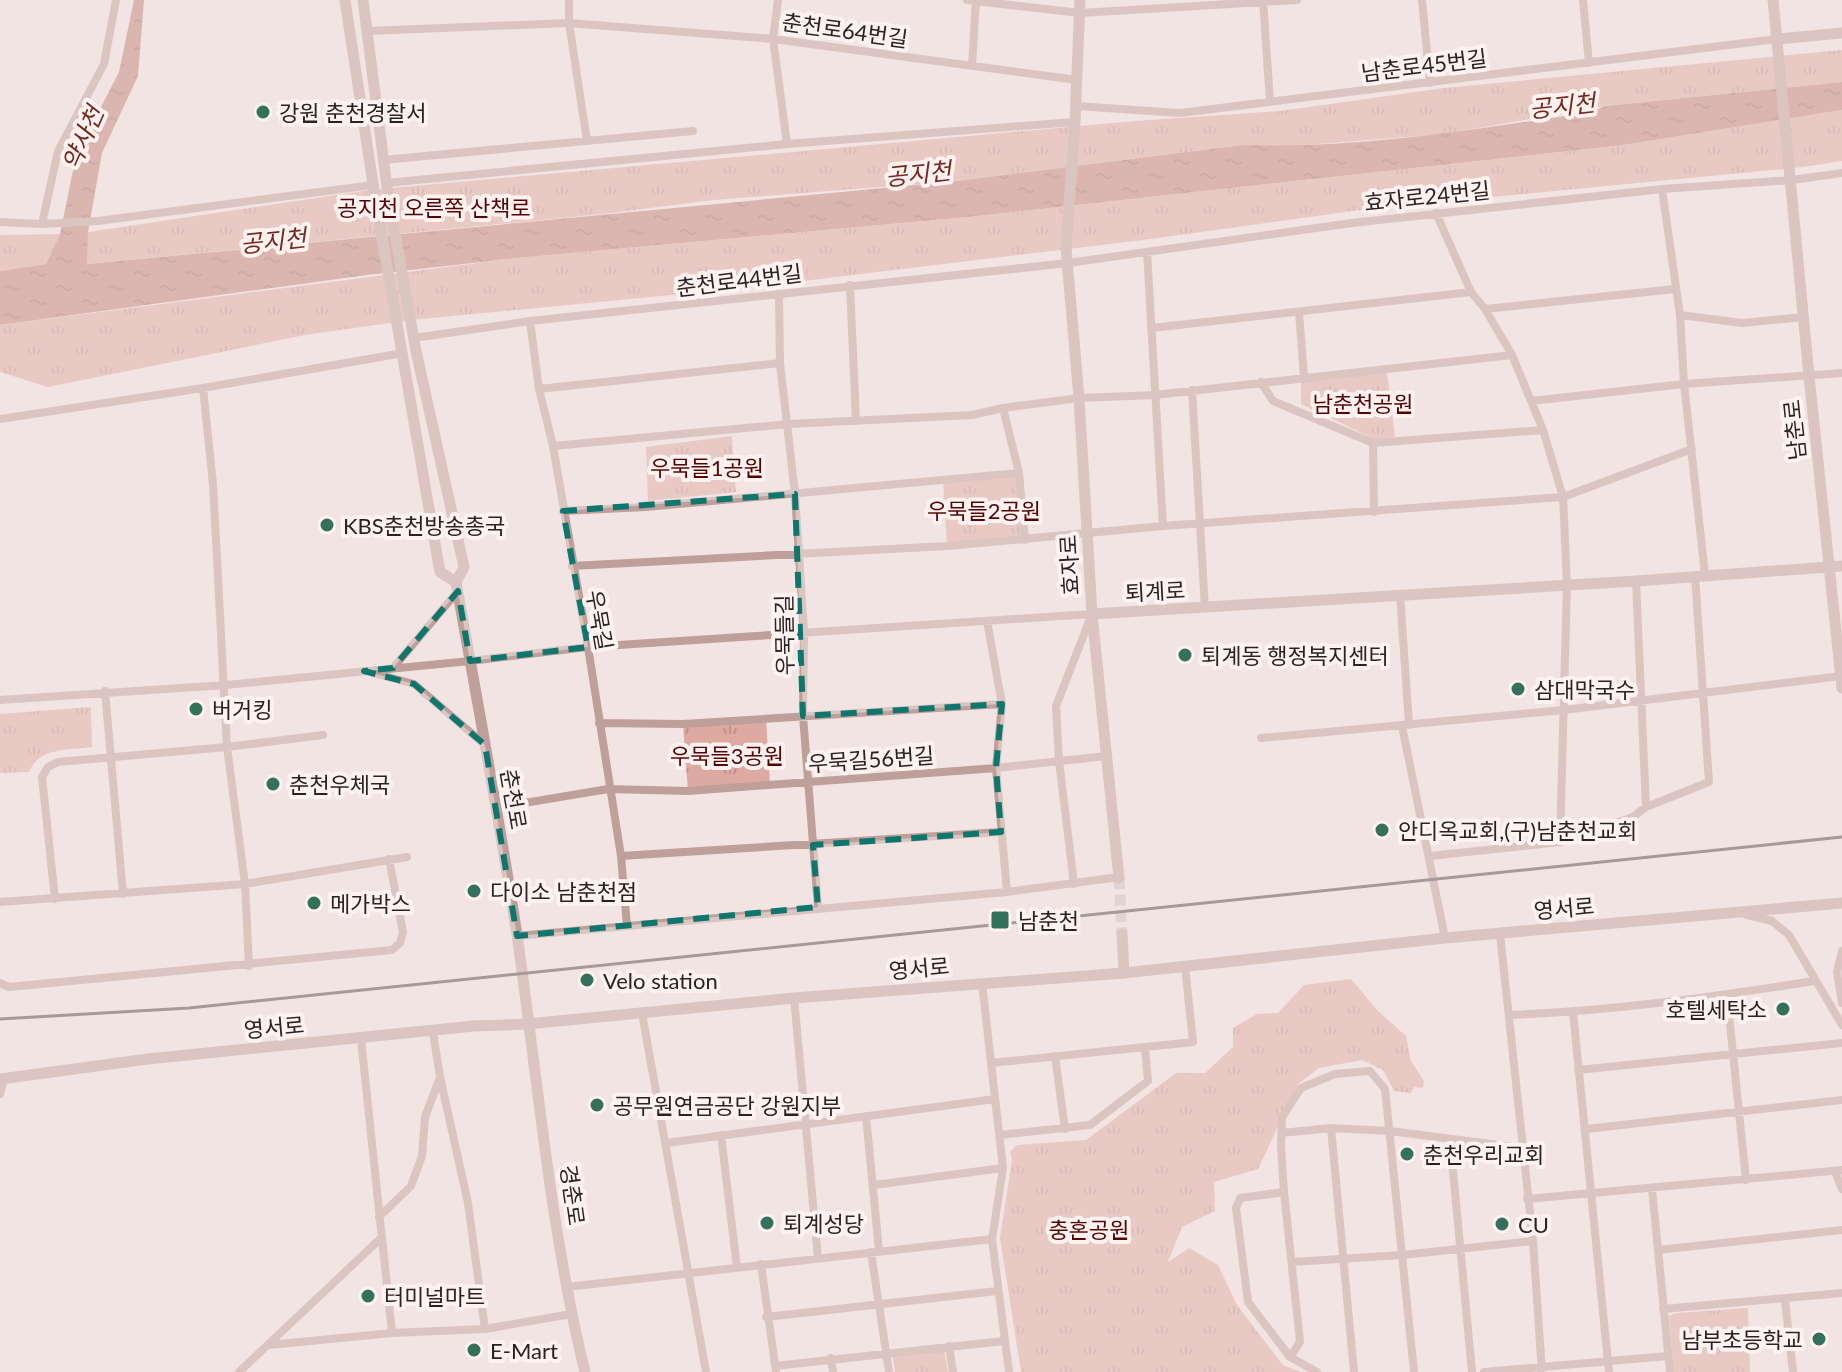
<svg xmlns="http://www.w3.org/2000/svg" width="1842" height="1372" viewBox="0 0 1842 1372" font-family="Lato,'Noto Sans KR',sans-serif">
  <defs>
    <pattern id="park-tufts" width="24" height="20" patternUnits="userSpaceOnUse" patternTransform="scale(2)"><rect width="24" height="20" fill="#dea9a1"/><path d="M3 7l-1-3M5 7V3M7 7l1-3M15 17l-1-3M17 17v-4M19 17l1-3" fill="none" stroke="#be918a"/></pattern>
    <pattern id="water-ripples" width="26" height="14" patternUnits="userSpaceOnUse" patternTransform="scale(2)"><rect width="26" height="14" fill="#bf7f75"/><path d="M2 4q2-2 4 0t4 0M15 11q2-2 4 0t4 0" fill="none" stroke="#9b6860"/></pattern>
  </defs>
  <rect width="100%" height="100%" fill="#f2e4e2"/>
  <path fill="url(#park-tufts)" d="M 1842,50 L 1842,82 L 1605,106 L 1444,134 L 1282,147 L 1243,145 L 957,181 L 714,200 L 603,214 L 86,264 L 88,232 L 370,190 L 1135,121 L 1280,111 L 1444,88 Z
    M 1842,110 L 1842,161 L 1803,167 L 1367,209 L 1143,240 L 745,288 L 411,320 L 305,335 L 48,387 L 0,372 L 0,325 L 516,258 L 968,217 L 1623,145 Z
    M 60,234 L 46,264 L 0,271 L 0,235 Z
    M 1387,371 L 1395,437 L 1376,440 L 1301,404 L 1301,380 Z
    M 732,436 L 736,492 L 648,501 L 646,447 Z
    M 1019,473 L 1025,540 L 947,546 L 943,480 Z
    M 91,707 L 92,747 C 69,750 39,747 29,772 L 0,773 L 0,714 Z
    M 766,718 L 770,785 L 688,791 L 683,724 Z
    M 1351,979 L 1379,1012 L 1406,1036 L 1411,1061 L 1424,1081 L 1423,1088 L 1414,1087 L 1411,1093 L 1394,1091 L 1383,1070 L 1362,1060 L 1319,1068 L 1298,1084 L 1258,1169 L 1214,1182 L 1215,1211 L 1182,1227 L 1168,1262 L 1189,1248 L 1218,1265 L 1237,1305 L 1283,1365 L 1301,1372 L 1021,1372 L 1000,1238 L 1012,1160 L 1010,1152 L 1017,1145 L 1086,1140 L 1176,1073 L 1205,1073 L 1233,1047 L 1233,1028 L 1257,1014 L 1278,1013 L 1304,985 Z
    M 1748,1308 L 1750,1372 L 1674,1372 L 1669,1316 L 1676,1313 Z
    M 944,1349 L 948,1372 L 895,1372 L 893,1356 Z"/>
  <path fill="url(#water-ripples)" d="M 134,0 L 144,0 L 138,76 L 102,153 L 88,232 L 87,264 L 957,181 L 1243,145 C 1360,149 1477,129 1592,112 L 1605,106 L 1842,82 L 1842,110 L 1623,145 L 968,217 L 516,258 L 367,275 L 0,325 L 0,271 L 46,264 L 60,234 L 76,156 L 119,72 Z"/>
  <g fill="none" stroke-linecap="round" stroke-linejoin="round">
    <path stroke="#cabebc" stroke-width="11" stroke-dasharray="11 5.5" stroke-linecap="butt" d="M 1119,878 L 1122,934"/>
    <path stroke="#be9f9a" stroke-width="8" d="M 569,0 L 569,23 L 587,141
      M 778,0 L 773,39 L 787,144
      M 967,0 L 1080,13 L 1297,0
      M 1263,0 L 1270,102
      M 1422,0 L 1430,83
      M 1583,0 L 1589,63
      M 367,31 L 569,23 L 773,39 L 1077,80
      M 972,66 L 976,0
      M 1076,106 L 1180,113 L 1777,39
      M 383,160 L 693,131
      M 386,183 L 787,144 L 1075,122
      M 1662,189 L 1680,315 L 1684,384 L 1705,575
      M 1436,213 L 1471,292 L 1485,309 L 1512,355 L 1543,430 L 1563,497 L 1567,584 L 1560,842
      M 0,222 L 42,224 L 98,221 L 373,185
      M 42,224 L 58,151 L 104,64 L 116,0
      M 1147,252 L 1163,526
      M 850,285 L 856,421
      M 779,294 L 780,363 L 795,494 L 804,632 L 803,716 L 818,907
      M 1485,309 L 1675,289
      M 1299,312 L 1304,377
      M 1680,315 L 1742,323 L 1803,317
      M 530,321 L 539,389 L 553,446 L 588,647 L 621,856 L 627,926
      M 1152,328 L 1471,292
      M 414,338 L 530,321 L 1068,263 L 1352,223 L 1662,189 L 1792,180 L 1842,173
      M 1261,382 L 1273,401 L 1373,443 L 1543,430
      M 203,388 L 213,484 L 227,747 L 245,884 L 249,966
      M 539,389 L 780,363
      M 1192,390 L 1205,608
      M 1531,401 L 1684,384 L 1842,373
      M 1003,408 L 1019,473 L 1025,540
      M 0,419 L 203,388 L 403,353
      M 1373,443 L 1374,512
      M 553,446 L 789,424 L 972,415 L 1003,408 L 1079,398 L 1155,395 L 1512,355
      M 563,511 L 646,507 L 1019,473
      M 572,566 L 947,546 L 1163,526 L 1563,497 L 1692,449
      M 1636,581 L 1646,807
      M 1400,594 L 1409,725
      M 987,621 L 1002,704 L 996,768 L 1007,892
      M 393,668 L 458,591
      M 373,673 L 414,684 L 485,745
      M 105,691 L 123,894
      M 0,700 L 226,685 L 470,661 L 588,647 L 1092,614 L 1056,706 L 1059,761 L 1074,884
      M 599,723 L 683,724 L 1002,704
      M 1402,726 L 1445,938
      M 1261,738 L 1564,710 L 1841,676
      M 495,808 L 608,789 L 688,791 L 996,768 L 1107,756
      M 621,856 L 1001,832
      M 1430,856 L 1560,842 L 1633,817 L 1646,807 L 1709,782 L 1695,576
      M 55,899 L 42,777 L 48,767 L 58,762 L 227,747 L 323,735
      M 0,902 L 245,884 L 407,857
      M 1747,915 L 1772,921 L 1789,935 L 1842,1025
      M 1500,934 L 1533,1241 L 1542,1372
      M 517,936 L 1007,892 L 1119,877
      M 1842,951 L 1837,972 L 1842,1003
      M 0,983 L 9,987 L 392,950 L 400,943 L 403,932 L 389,859
      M 982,983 L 1003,1168 L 992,1239 L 1009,1372
      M 1727,995 L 1746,1180
      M 794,998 L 818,1258
      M 1573,1012 L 1609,1372
      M 642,1013 L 706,1372
      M 1509,1015 C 1611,1011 1713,997 1814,981
      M 433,1032 L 440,1077 L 468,1203 L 485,1329
      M 361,1039 L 392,1333
      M 1055,1056 L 1065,1129
      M 991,1063 L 1193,1042 L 1185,966
      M 1578,1070 L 1842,1043
      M 0,1094 L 4,1078
      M 866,1116 L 879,1251
      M 1331,1128 L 1354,1372
      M 1586,1129 L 1842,1100
      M 1282,1133 L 1331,1128 L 1390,1131 L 1522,1148
      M 721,1135 L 737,1268
      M 1000,1135 L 1090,1125 L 1148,1081 L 1145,1047
      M 1450,1139 L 1472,1372
      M 666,1143 L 995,1099
      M 1835,1171 L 1842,1189
      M 874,1185 L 1003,1168
      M 1652,1189 L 1670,1372
      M 1284,1192 L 1240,1198 L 1236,1208 L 1248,1302 L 1290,1357 L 1317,1372
      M 1527,1199 L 1842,1170
      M 379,1217 L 411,1186 L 422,1156 L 425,1117 L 439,1080
      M 1658,1250 L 1842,1230
      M 871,1252 L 889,1372
      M 1292,1262 L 1402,1255 L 1533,1241
      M 761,1264 L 776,1372
      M 567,1287 L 992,1239
      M 1785,1300 L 1793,1372
      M 1663,1309 L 1842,1293
      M 766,1317 L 997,1291
      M 269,1345 L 392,1333 L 485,1329 L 571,1314
      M 949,1346 L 953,1372
      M 1290,1357 L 1300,1342 L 1284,1192 L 1281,1147 L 1282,1117 L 1301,1088 L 1335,1074 L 1370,1071 L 1385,1089 L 1414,1372
      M 831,1358 L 833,1372
      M 775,1366 L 1004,1341
      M 239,1372 L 380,1239
      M 1484,1372 L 1668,1356"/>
    <path stroke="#be9f9a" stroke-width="11" d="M 345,0 L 375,197 L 440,572 L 456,582
      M 363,0 L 388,195 L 416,351 L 464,567 L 456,582 C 477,700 499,817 517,935 C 538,1081 550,1229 585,1372
      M 1080,0 L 1075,122 L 1066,248 L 1079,398 L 1092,614 L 1119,878
      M 1773,0 L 1809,376 L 1842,688
      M 1777,39 L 1842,33
      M 1092,614 L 1636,581 L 1842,566
      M 1122,934 L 1124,973
      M 0,1079 L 148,1059 L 474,1026 L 527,1024 L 794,998 L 1124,973 L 1445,938 L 1842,903"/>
    <path stroke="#46403f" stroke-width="3" d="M 0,1019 L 189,1008 L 1842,837"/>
  </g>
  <path d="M0 0H1842V1372H0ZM 795,494 L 803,716 L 1002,704 L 996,768 L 1001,832 L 813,845 L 818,907 L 517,936 L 485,745 L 414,684 L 364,671 L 393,668 L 458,591 L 470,661 L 588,647 L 563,511 Z" fill="#f2e4e2" fill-opacity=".55" fill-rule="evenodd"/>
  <path fill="none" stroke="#0f766e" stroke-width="6" stroke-dasharray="16 10" stroke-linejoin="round" d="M 795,494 L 803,716 L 1002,704 L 996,768 L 1001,832 L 813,845 L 818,907 L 517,936 L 485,745 L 414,684 L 364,671 L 393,668 L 458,591 L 470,661 L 588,647 L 563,511 Z"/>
  <g fill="#33715c" stroke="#fdf2f0" stroke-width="3">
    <circle cx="263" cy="112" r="8"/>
    <circle cx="327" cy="525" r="8"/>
    <circle cx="1185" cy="655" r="8"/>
    <circle cx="1518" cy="689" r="8"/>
    <circle cx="196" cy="709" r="8"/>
    <circle cx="273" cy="784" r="8"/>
    <circle cx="1382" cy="830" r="8"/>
    <circle cx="474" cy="891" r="8"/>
    <circle cx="314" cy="903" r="8"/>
    <rect x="990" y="910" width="20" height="20" rx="4"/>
    <circle cx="587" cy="980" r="8"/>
    <circle cx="1783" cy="1009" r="8"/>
    <circle cx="597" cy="1105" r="8"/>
    <circle cx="1407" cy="1154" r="8"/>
    <circle cx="767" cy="1223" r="8"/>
    <circle cx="1502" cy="1224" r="8"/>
    <circle cx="368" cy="1296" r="8"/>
    <circle cx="1819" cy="1339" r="8"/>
    <circle cx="474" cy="1350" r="8"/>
  </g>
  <g text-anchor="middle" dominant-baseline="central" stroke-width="8" stroke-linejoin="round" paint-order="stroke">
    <g font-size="22" fill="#292423" stroke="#fdf2f0">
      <text transform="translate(845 30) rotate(8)">춘천로64번길</text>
      <text transform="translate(1424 65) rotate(-7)">남춘로45번길</text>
      <text transform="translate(1427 196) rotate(-6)">효자로24번길</text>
      <text transform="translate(739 280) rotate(-7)">춘천로44번길</text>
      <text transform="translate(1794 430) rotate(-96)">남춘로</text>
      <text transform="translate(1069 565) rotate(-93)">효자로</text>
      <text transform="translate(1155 591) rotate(-3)">퇴계로</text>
      <text transform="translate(600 620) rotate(80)">우묵길</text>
      <text transform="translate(784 635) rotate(-91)">우묵들길</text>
      <text transform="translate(871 759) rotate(-4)">우묵길56번길</text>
      <text transform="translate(514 799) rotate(80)">춘천로</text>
      <text transform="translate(1564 908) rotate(-5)">영서로</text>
      <text transform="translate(919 968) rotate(-5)">영서로</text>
      <text transform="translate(274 1027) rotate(-5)">영서로</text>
      <text transform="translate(573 1195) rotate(82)">경춘로</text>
    </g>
    <g font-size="22" fill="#292423" stroke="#fdf2f0" text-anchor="start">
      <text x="279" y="112">강원 춘천경찰서</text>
      <text x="343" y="525">KBS춘천방송총국</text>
      <text x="1201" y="655">퇴계동 행정복지센터</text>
      <text x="1534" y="689">삼대막국수</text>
      <text x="212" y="709">버거킹</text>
      <text x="289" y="784">춘천우체국</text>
      <text x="1398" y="830">안디옥교회,(구)남춘천교회</text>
      <text x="490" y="891">다이소 남춘천점</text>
      <text x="330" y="903">메가박스</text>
      <text x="1018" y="920">남춘천</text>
      <text x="603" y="980">Velo station</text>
      <text x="1767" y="1009" text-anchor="end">호텔세탁소</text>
      <text x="613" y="1105">공무원연금공단 강원지부</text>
      <text x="1423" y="1154">춘천우리교회</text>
      <text x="783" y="1223">퇴계성당</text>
      <text x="1518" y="1224">CU</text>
      <text x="384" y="1296">터미널마트</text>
      <text x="1803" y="1339" text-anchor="end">남부초등학교</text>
      <text x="490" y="1350">E-Mart</text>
    </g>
    <g font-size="22" fill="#550403" stroke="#fdf2f0">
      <text x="434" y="207">공지천 오른쪽 산책로</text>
      <text x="1363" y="403">남춘천공원</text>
      <text x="707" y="467">우묵들1공원</text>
      <text x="984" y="510">우묵들2공원</text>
      <text x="727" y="755">우묵들3공원</text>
      <text x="1089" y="1229">충혼공원</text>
    </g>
    <g font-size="24" font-style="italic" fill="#76271f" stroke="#fdf2f0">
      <text transform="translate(1562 105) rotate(-6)">공지천</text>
      <text transform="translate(82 138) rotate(-66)">약사천</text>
      <text transform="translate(918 173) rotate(-6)">공지천</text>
      <text transform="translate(273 240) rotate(-6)">공지천</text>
    </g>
  </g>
</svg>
